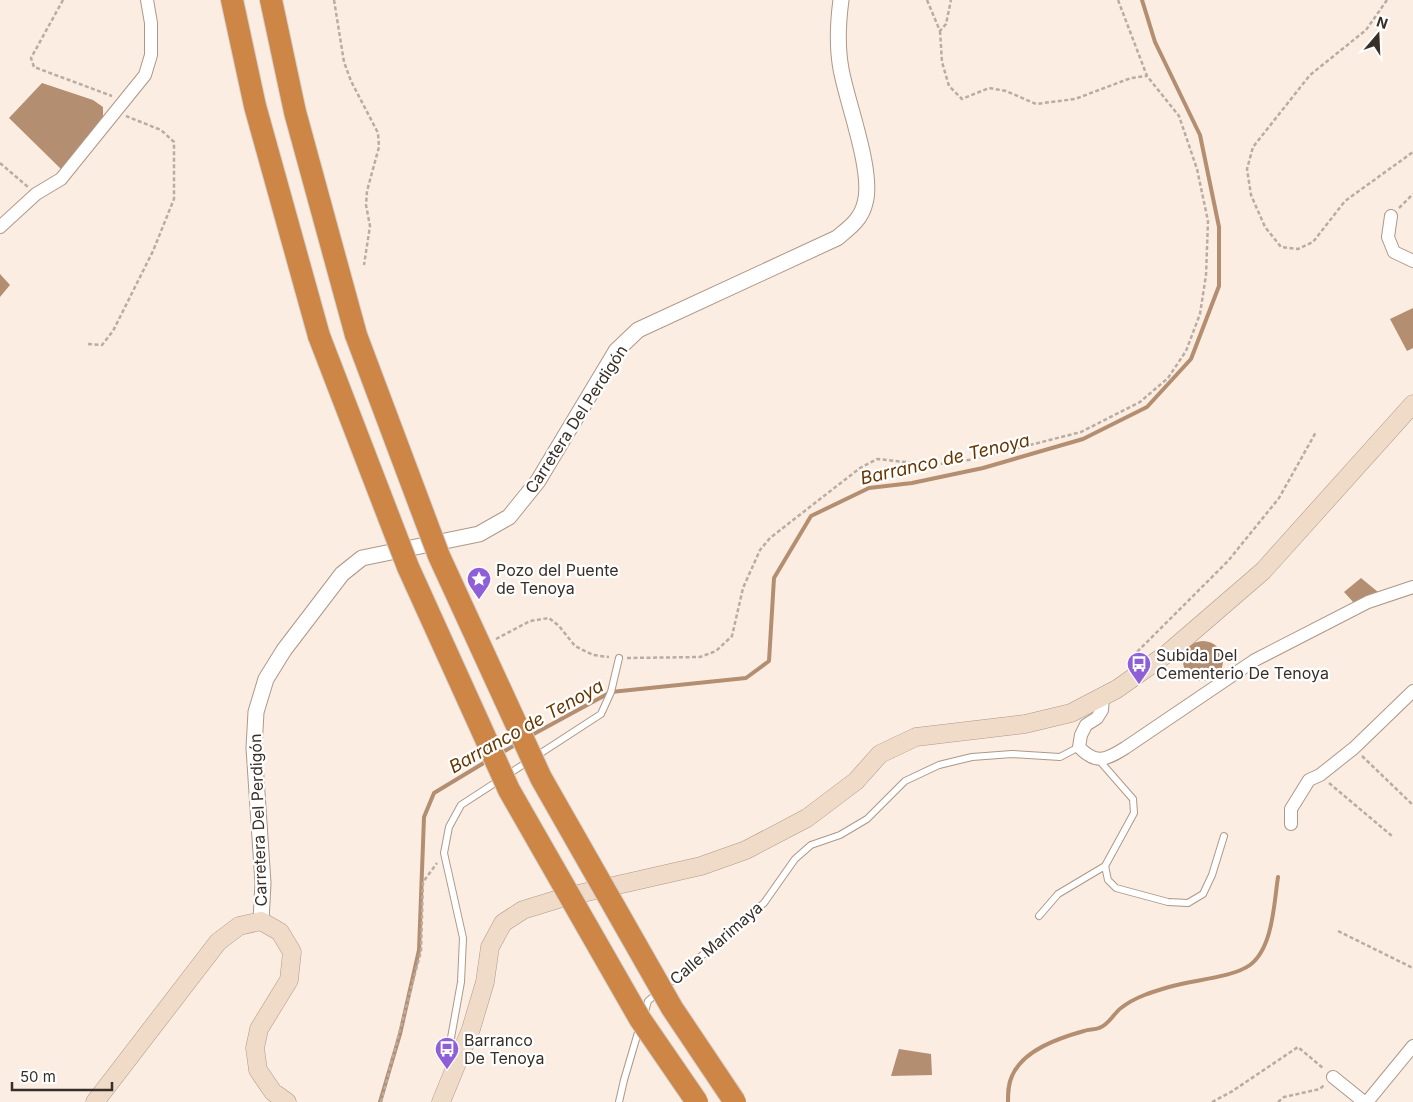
<svg xmlns="http://www.w3.org/2000/svg" width="1413" height="1102" viewBox="0 0 1413 1102" font-family="Inter,sans-serif">
  <rect width="100%" height="100%" fill="#fcede2"/>
  <path fill="#b48e70" d="M 42,83 L 93,100 L 103,107 L 103,119 L 62,170 L 9,118 Z
    M 0,274 L 10,285 L 0,297 Z
    M 1413,308 L 1413,348 L 1407,351 L 1390,319 Z
    M 1361,578 L 1378,592 L 1354,603 L 1344,592 Z
    M1183 661a20 20 0 1 1 40 0a20 20 0 1 1-40 0Z
    M 899,1049 L 931,1054 L 932,1075 L 891,1076 Z"/>
  <g fill="none" stroke-linecap="round" stroke-linejoin="round">
    <path stroke="#b48e70" stroke-width="4" d="M 530,736 L 611,692 L 746,678 L 769,661 L 774,578 L 811,516 L 869,488 L 912,483 L 983,468 L 1083,439 L 1147,407 L 1191,359 L 1219,286 L 1219,227 L 1200,135 L 1155,42 L 1142,0
      M 501,753 L 517,744
      M 380,1102 L 400,1034 L 419,950 L 424,817 L 434,793 L 487,761
      M 1008,1102 C 1008,1093 1008,1084 1012,1076 C 1023,1050 1059,1038 1084,1031 C 1089,1029 1094,1030 1099,1028 C 1109,1025 1113,1014 1121,1008 C 1135,997 1152,992 1169,987 C 1191,980 1232,978 1250,965 C 1273,948 1274,903 1278,877"/>
    <defs>
      <path id="service" d="M 1105,866 L 1108,880 L 1116,888 L 1168,902 L 1188,903 L 1203,894 L 1212,875 L 1224,836
        M 1039,916 L 1058,894 L 1105,866 L 1134,813 L 1133,799 L 1098,759
        M 644,1015 L 648,1001 L 764,903 L 795,859 L 811,845 L 840,835 L 867,819 L 905,781 L 939,765 L 972,757 L 1012,754 L 1060,757 L 1079,747
        M 453,1061 L 449,1049 L 461,982 L 463,938 L 444,853 L 449,827 L 461,805 L 601,714 L 611,692 L 619,658
        M 619,1102 L 624,1080 L 639,1029"/>
      <path id="minor" d="M 1391,216 L 1388,237 L 1394,252 L 1413,261
        M 0,227 L 36,194 L 61,179 L 145,75 L 151,55 L 151,23 L 147,0
        M 1103,697 L 1102,710 L 1097,718 L 1086,725 L 1081,735 L 1079,747 C 1096,765 1106,760 1125,748 L 1255,660 L 1368,602 L 1413,587
        M 1291,824 L 1291,809 L 1309,780 L 1320,775 L 1354,748 L 1413,691
        M 1333,1077 L 1364,1102
        M 1367,1102 L 1413,1046"/>
      <path id="tertiary" d="M 261,921 L 263,883 L 254,748 L 256,712 L 266,679 L 284,650 L 342,574 L 362,558 L 479,534 L 509,517 L 538,481 L 616,351 L 638,330 L 837,238 C 849,228 861,220 865,203 C 874,172 847,103 841,69 C 837,47 838,22 841,0"/>
      <path id="secondary" d="M 95,1102 L 218,942 L 239,926 L 261,921 L 280,932 L 292,952 L 289,980 L 259,1029 L 255,1048 L 258,1070 L 273,1092 L 287,1102
        M 441,1102 L 471,1029 L 485,982 L 490,947 L 503,923 L 523,910 L 565,897 L 701,866 L 746,850 L 807,818 L 856,781 L 880,754 L 916,737 L 1025,724 L 1071,713 L 1117,689 L 1168,653 L 1263,571 L 1413,404"/>
      <path id="motorway" d="M 232,0 L 255,106 L 319,336
        M 271,0 L 295,112 L 356,335"/>
    </defs>
    <use href="#service" stroke="#ae9887" stroke-width="8"/>
    <use href="#minor" stroke="#ae9887" stroke-width="14"/>
    <use href="#tertiary" stroke="#ae9887" stroke-width="17"/>
    <use href="#secondary" stroke="#ae9887" stroke-width="19"/>
    <use href="#motorway" stroke="#d3d1cf" stroke-width="24"/>
    <path stroke="#b9aca2" stroke-width="2.5" stroke-dasharray="4 2.5" stroke-linecap="butt" d="M 63,0 L 31,58 L 34,67 L 112,96
      M 334,0 L 344,62 L 351,81 L 378,133 L 379,147 L 367,191 L 366,205 L 370,226 L 364,265
      M 927,0 L 940,31 L 946,24 L 951,0
      M 1387,0 L 1366,30 L 1310,75 L 1253,147 L 1247,169 L 1251,195 L 1265,227 L 1281,247 L 1298,249 L 1313,242 L 1345,201 L 1413,152
      M 940,31 L 942,62 L 949,86 L 962,99 L 989,88 L 1006,91 L 1036,104 L 1075,99 L 1131,78 L 1147,76
      M 0,163 L 28,187
      M 1399,208 L 1413,194
      M 88,344 L 102,345 L 113,331 L 153,251 L 174,199 L 174,142 L 161,130 L 126,116
      M 496,639 L 530,621 L 549,618 L 559,626 L 575,646 L 593,655 L 609,657
      M 627,658 L 700,657 L 716,651 L 732,636 L 743,588 L 760,550 L 770,538 L 860,468 L 877,459 L 933,465 L 975,459 L 1081,432 L 1140,402 L 1168,378 L 1186,351 L 1200,314 L 1206,275 L 1208,221 L 1197,169 L 1179,116 L 1147,76 L 1118,0
      M 1128,661 L 1228,561 L 1279,498 L 1316,432
      M 1362,756 L 1413,805
      M 1329,783 L 1392,836
      M 1338,931 L 1413,968
      M 381,1102 L 421,951 L 423,882 L 437,863
      M 1212,1102 L 1231,1092 L 1298,1047 L 1324,1069
      M 1278,1102 L 1284,1097 L 1320,1089 L 1324,1085"/>
    <use href="#service" stroke="#fff" stroke-width="6"/>
    <use href="#minor" stroke="#fff" stroke-width="12"/>
    <use href="#tertiary" stroke="#fff" stroke-width="15"/>
    <use href="#secondary" stroke="#f0dbc8" stroke-width="18"/>
    <use href="#motorway" stroke="#cd8646" stroke-width="22"/>
    <defs>
      <path id="motorway-bridge" d="M 356,335 L 439,556 L 541,778 L 672,1008 L 735,1102
        M 319,336 L 408,567 L 509,790 L 640,1019 L 697,1102"/>
    </defs>
    <use href="#motorway-bridge" stroke="#d3d1cf" stroke-width="24" stroke-linecap="butt"/>
    <use href="#motorway-bridge" stroke="#cd8646" stroke-width="22"/>
  </g>
  <defs>
    <symbol id="sight-pin" viewBox="-11 -11 22 30"><path d="M0 17L-7.5 6A9.5 9.5 0 1 1 7.5 6Z" fill="#8f5fd8" stroke="#fff"/><path d="M0-6L1.8-2.2L6-1.7L2.9 1.2L3.7 5.4L0 3.3L-3.7 5.4L-2.9 1.2L-6-1.7L-1.8-2.2Z" fill="#fff"/></symbol>
    <symbol id="bus-pin" viewBox="-11 -11 22 30"><path d="M0 17L-7.5 6A9.5 9.5 0 1 1 7.5 6Z" fill="#8f5fd8" stroke="#fff"/><path d="M-5-6H5V4H4V6H2V4H-2V6H-4V4H-5ZM-3.5-4V0h7V-4ZM-3.5 1.2v1.5H-2V1.2ZM2 1.2v1.5H3.5V1.2Z" fill="#fff"/></symbol>
  </defs>
  <g fill-rule="evenodd">
    <use href="#sight-pin" x="465" y="565" width="28" height="38"/>
    <use href="#bus-pin" x="1125" y="650" width="28" height="38"/>
    <use href="#bus-pin" x="433" y="1035" width="28" height="38"/>
  </g>
  <g text-anchor="middle" dominant-baseline="central" stroke-width="4.5" stroke-linejoin="round" paint-order="stroke">
    <g font-size="16" fill="#372e27" stroke="#fff">
      <text transform="translate(576 419) rotate(-57)">Carretera Del Perdigón</text>
      <text transform="translate(258 820) rotate(-92)">Carretera Del Perdigón</text>
      <text transform="translate(716 943) rotate(-41)">Calle Marimaya</text>
    </g>
    <g font-size="16" fill="#372e27" stroke="#fff" text-anchor="start">
      <text x="496" y="570">Pozo del Puente<tspan x="496" dy="18">de Tenoya</tspan></text>
      <text x="1156" y="655">Subida Del<tspan x="1156" dy="18">Cementerio De Tenoya</tspan></text>
      <text x="464" y="1040">Barranco<tspan x="464" dy="18">De Tenoya</tspan></text>
    </g>
    <g font-size="18" font-style="italic" fill="#673600" stroke="#fff">
      <text transform="translate(945 459) rotate(-13)">Barranco de Tenoya</text>
      <text transform="translate(526 726) rotate(-29)">Barranco de Tenoya</text>
    </g>
  </g>
  <g transform="translate(1378 35) rotate(19)" stroke="#ffffff" stroke-width="4" paint-order="stroke">
  <path d="M0-4L9 19L0 12L-9 19Z" fill="#372e27"/>
  <text y="-8" font-size="14" font-weight="bold" text-anchor="middle" fill="#372e27">N</text>
  </g>
  <path d="M12 1082v8h100v-8" fill="none" stroke="#372e27" stroke-width="2.5"/>
  <text x="20" y="1082" font-size="15" fill="#372e27" stroke="#ffffff" stroke-width="4" paint-order="stroke">50 m</text>
</svg>
